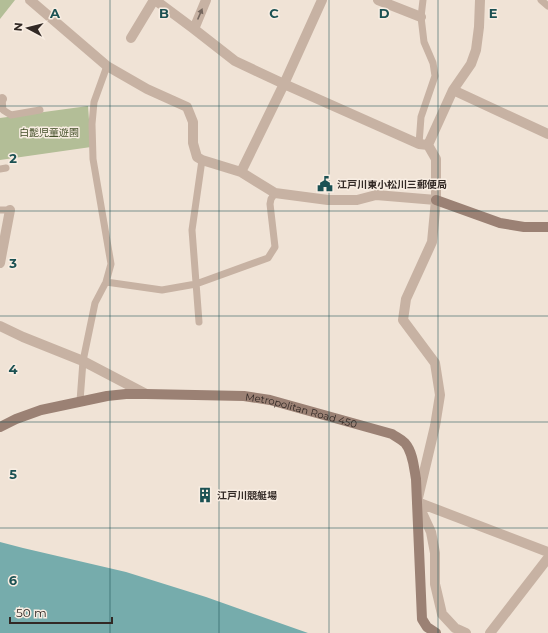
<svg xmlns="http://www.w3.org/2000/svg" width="548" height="633" viewBox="0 0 548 633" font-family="Montserrat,'Noto Sans JP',sans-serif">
  <rect width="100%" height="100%" fill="#f0e3d6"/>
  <path fill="#b3be97" d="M 0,0 L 15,0 L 0,19 Z
    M 88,106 L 91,147 L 0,160 L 0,118 Z"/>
  <path fill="#76acac" d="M 0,542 L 23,548 L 126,572 L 206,597 L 308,633 L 0,633 Z"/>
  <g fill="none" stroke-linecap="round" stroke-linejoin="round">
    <path stroke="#c7b2a3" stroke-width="7" d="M 541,0 L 548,6
      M 2,99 L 3,110 L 11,115 L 40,110
      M 419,144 L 421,117 L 435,76 L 433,63 L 424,42 L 421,17 L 423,0
      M 0,169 L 6,168
      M 0,210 L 10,210
      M 106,282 L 162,290 L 196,284 L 268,258 L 275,247 L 270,204 L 271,199 L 275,193
      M 199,322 L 192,230 L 202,160
      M 80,401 L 83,361 L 95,303 L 106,282 L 111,264 L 93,159 L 92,124 L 94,102 L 107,66"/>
    <path stroke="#c7b2a3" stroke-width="10" d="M 30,0 L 107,66 L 147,89 L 187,107 L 193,122 L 193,143 L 197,157 L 202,160 L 241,172 L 275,193 L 328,200 L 357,200 L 376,195 L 436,200
      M 155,0 L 194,29 L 235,61 L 284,84 L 419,144 L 428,145
      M 378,0 L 421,17
      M 194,29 L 206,0
      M 131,38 L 154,0
      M 453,90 L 548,134
      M 0,100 L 2,99
      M 241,172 L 284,84 L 322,0
      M 0,263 L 10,210
      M 0,326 L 23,337 L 83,361 L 146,394
      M 417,502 L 548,552
      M 466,633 L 455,628 L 442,614 L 435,584 L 435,553 L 431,532 L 417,502 L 435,426 L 440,395 L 435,363 L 403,320 L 406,299 L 432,242 L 436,200 L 436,159 L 428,145 L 453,90 L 471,64 L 476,50 L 479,27 L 480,0
      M 490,633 L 548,558"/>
    <g stroke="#9b8174" stroke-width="10">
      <path d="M 436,200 L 500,223 L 524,227 L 548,227"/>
      <path id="s1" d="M 0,427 L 16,419 L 41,410 L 107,396 L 126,394 L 146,394 L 244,396 L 270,400 L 392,434 C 396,437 401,439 405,443 C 413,452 414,468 416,479 L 422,619 L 427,627 L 436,633"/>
    </g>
  </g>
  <defs><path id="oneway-solid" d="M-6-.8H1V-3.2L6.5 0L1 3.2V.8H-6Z"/></defs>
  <use fill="#75675e" href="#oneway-solid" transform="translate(200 14) rotate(-67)"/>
  <path fill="none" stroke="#1b5153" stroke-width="1" stroke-opacity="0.55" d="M 110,0 L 110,633M 219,0 L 219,633M 329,0 L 329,633M 438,0 L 438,633M 0,106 L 548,106M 0,211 L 548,211M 0,316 L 548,316M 0,422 L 548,422M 0,528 L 548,528"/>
  <defs>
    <symbol id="civic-bare" viewBox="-9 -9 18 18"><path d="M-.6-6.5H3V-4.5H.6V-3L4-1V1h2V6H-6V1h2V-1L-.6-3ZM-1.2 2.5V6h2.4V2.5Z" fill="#1b5153" stroke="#f8ede2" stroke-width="2.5" paint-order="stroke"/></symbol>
    <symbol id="building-bare" viewBox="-9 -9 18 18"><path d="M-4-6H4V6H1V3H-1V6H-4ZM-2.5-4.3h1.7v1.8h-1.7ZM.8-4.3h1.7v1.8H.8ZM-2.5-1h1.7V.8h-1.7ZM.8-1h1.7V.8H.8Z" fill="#1b5153" stroke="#f8ede2" stroke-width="2.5" paint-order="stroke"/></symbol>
  </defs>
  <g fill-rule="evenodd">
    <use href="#civic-bare" x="314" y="173" width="22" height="22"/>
    <use href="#building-bare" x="194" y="484" width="22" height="22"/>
  </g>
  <g text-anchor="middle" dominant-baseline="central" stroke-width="3" stroke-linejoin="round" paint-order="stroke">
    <g font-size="10" fill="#435029" stroke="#f8ede2">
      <text x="49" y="132">白髭児童遊園</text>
    </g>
    <g font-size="10" font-weight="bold" fill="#322925" stroke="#f8ede2" text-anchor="start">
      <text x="337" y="184">江戸川東小松川三郵便局</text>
      <text x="217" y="495">江戸川競艇場</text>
    </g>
    <g font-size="10" fill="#322925" stroke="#f8ede2">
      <text stroke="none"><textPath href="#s1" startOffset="308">Metropolitan Road 450</textPath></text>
    </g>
  </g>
  <g font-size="13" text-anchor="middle" font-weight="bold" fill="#1b5153" stroke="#f8ede2" stroke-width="3" stroke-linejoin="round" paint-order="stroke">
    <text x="55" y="18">A</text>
    <text x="164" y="18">B</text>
    <text x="274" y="18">C</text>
    <text x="384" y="18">D</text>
    <text x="493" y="18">E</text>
    <text x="13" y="163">2</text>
    <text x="13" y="268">3</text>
    <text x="13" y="374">4</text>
    <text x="13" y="479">5</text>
    <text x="13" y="585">6</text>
  </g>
  <g transform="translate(28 28) rotate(277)" stroke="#f8ede2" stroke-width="3" paint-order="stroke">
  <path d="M0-3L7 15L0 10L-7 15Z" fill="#322925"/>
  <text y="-6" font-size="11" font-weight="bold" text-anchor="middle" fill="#322925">N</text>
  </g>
  <path d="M10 617v6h102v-6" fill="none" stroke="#322925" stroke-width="2"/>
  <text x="16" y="617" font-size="12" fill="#322925" stroke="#f8ede2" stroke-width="3" paint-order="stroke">50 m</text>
</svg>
